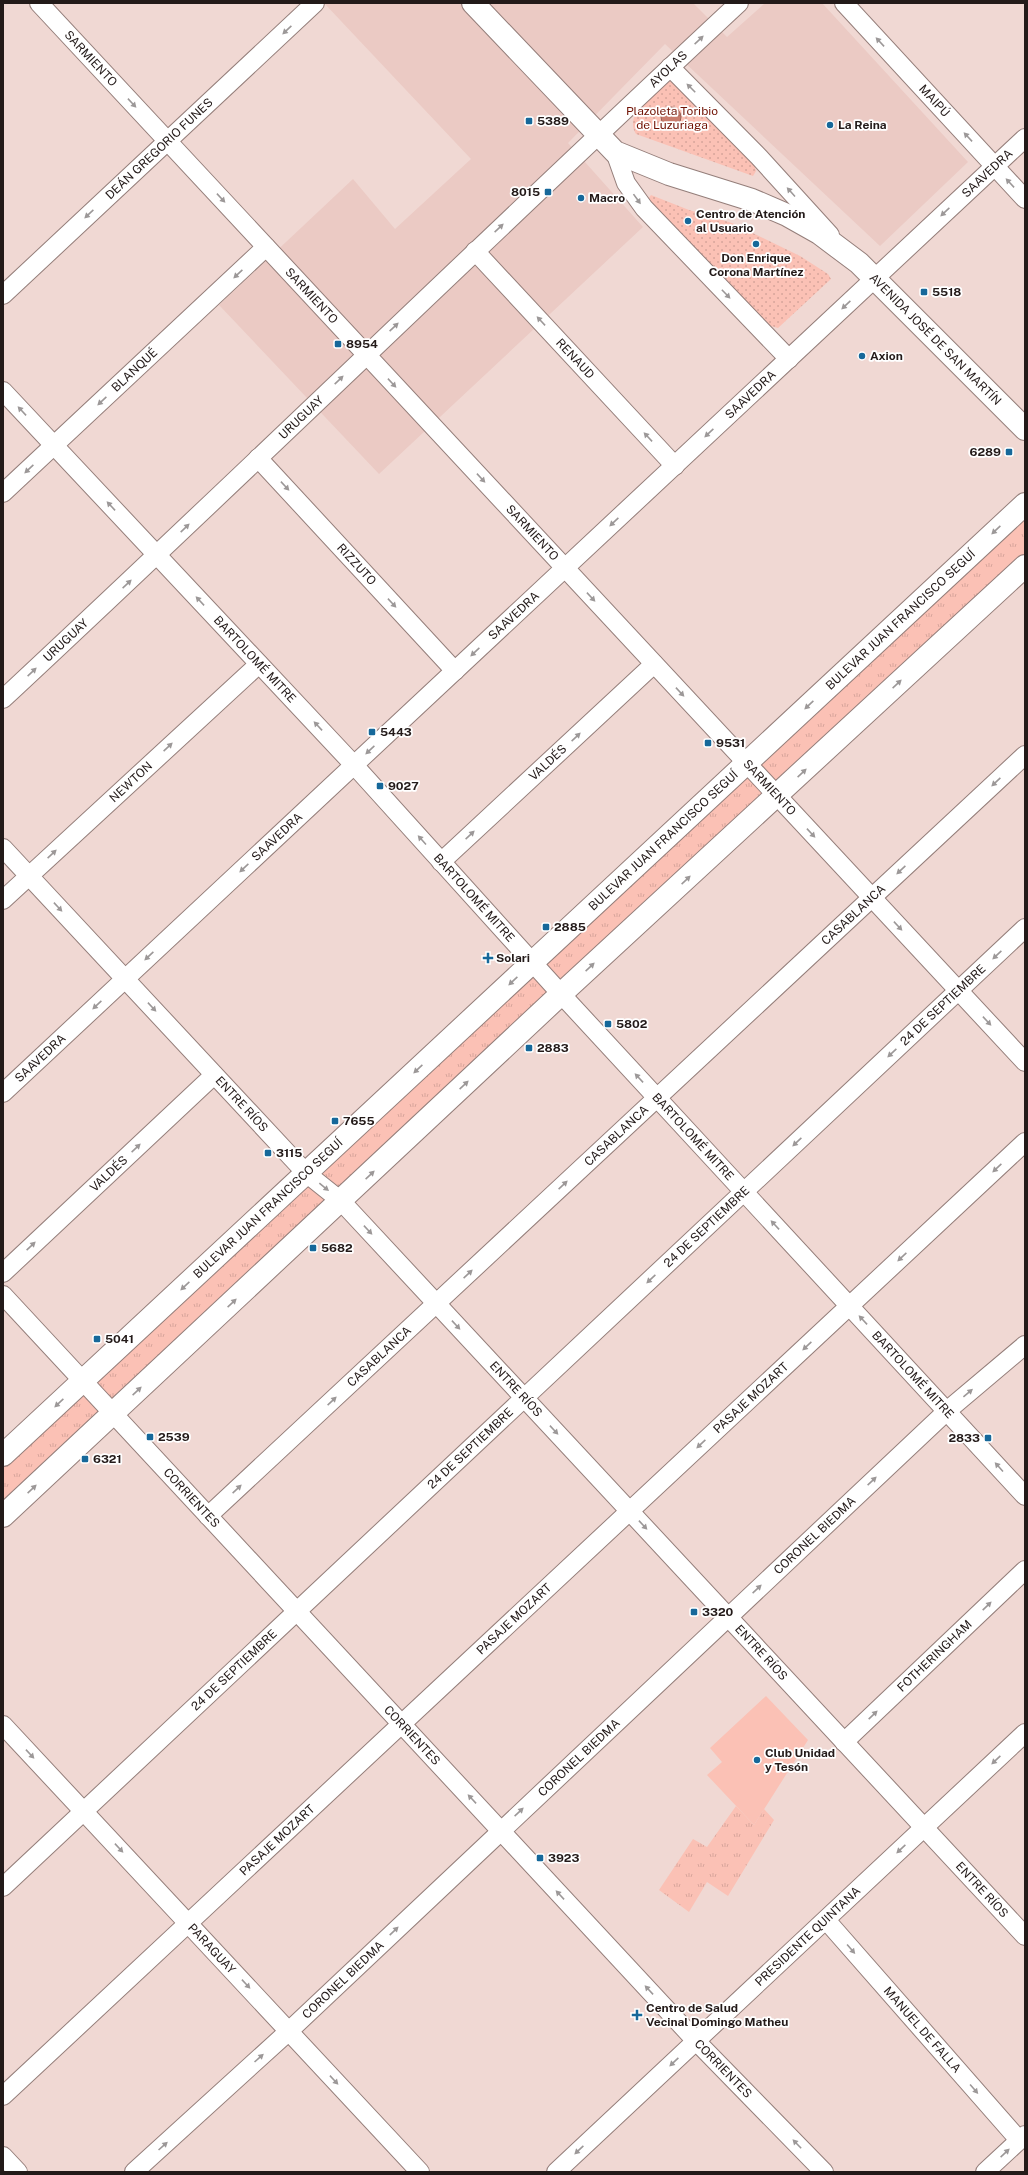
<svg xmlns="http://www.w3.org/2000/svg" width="1028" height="2175" viewBox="0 0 1028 2175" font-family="'Public Sans',sans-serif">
  <defs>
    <pattern id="grass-tufts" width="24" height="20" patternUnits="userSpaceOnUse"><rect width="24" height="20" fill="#fbc1b5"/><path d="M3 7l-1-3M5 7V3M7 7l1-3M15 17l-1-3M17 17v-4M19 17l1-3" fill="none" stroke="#d7a59b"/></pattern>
    <pattern id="park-dots" width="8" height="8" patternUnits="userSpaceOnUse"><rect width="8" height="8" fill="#fbc1b5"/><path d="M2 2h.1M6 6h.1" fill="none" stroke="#d7a59b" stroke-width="1.8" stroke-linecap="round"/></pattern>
    <pattern id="water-ripples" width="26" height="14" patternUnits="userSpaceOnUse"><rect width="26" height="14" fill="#c97c6d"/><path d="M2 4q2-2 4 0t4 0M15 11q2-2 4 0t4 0" fill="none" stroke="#a36559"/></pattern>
  </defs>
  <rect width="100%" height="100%" fill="#f0d8d3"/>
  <path fill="#ebcac4" d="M 324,3 L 693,3 L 727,37 L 765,3 L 822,3 L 968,162 L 880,246 L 665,44 L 568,143 L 643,227 L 379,474 L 219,305 L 353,179 L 395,229 L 471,159 Z"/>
  <path fill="url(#grass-tufts)" d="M 1025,504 L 1025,566 L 3,1516 L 3,1455 Z
    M 736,1806 L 754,1825 L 764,1809 L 774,1820 L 728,1896 L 707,1882 L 689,1912 L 659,1890 L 693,1839 L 707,1847 Z"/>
  <path fill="url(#park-dots)" d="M 673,81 L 754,164 L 756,171 L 753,176 L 636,134 C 623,114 655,94 668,82 Z
    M 651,195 L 689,210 L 732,223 L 800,256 L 828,274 L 831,279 L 778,328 L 771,326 L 650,204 L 648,199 Z"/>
  <path fill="#fbc1b5" d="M 766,1696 L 808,1740 L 754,1825 L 707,1775 L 722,1762 L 710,1748 Z"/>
  <path fill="url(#water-ripples)" stroke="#975f54" d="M661 117a10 10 0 1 1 20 0a10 10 0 1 1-20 0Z"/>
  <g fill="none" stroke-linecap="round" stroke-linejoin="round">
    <defs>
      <g id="street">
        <path id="s1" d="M 39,3 L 1025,1062"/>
        <path id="s2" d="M 844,3 L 1025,199"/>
        <path d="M 670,67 L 759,157 L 830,235"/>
        <path d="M 615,152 L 626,183 L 644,208 L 789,359"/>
        <path id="s3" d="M 475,251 L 675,466"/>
        <path id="s4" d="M 3,295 L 315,3"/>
        <path id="s5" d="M 3,391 L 354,765 L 561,994 L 1025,1496"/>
        <path id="s6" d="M 258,458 L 455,671"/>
        <path id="s7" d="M 3,493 L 266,247"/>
        <path id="s8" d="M 3,699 C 250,469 492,233 739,3"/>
        <path id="s9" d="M 3,848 L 306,1173 L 341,1201 L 1025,1936"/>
        <path id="s10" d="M 441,862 L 654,664"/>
        <path id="s11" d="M 3,900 L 259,664"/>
        <path id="s12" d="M 3,1093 L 1025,138"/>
        <path id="s13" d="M 3,1273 L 214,1075"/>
        <path id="s14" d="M 3,1295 L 696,2041 L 824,2172"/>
        <path id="s15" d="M 208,1516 L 1025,755"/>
        <path id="s16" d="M 3,1725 L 420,2172"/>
        <path id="s17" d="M 844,1742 L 1025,1570"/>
        <path id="s18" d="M 3,1887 L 1025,928"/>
        <path id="s19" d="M 826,1920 L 1019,2140"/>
        <path id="s20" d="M 3,2096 L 1025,1142"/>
        <path d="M 3,2156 L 18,2172"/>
        <path id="s21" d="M 134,2172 L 289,2031 L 948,1410 L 1025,1345"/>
        <path id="s22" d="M 556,2172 L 1025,1733"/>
        <path d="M 985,2172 L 1025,2135"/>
      </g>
      <g id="secondary">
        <path id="s23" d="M 473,3 L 615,152 L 669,174 L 752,200 L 787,215 L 819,233 L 859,263 L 1025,429"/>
        <path id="s24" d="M 3,1455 L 1025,504"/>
        <path d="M 3,1516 L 561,994 L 1025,566"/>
      </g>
    </defs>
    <use href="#street" stroke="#947e7a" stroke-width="20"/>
    <use href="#secondary" stroke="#947e7a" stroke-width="24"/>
    <use href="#street" stroke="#fff" stroke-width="18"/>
    <use href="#secondary" stroke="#fff" stroke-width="22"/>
  </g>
  <defs><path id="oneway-solid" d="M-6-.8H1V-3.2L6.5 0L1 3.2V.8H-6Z"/></defs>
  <g fill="#9c9898">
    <use href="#oneway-solid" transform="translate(287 30) rotate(137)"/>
    <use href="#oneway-solid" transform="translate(699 40) rotate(-43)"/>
    <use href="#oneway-solid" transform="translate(880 42) rotate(-133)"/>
    <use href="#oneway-solid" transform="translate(691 88) rotate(-135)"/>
    <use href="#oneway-solid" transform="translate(132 103) rotate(47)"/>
    <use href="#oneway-solid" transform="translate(968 137) rotate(-133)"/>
    <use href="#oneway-solid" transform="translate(1010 183) rotate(-133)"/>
    <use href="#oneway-solid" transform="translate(791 192) rotate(-132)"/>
    <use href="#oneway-solid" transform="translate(221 198) rotate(47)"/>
    <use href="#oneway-solid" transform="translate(637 199) rotate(54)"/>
    <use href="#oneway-solid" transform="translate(945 212) rotate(137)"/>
    <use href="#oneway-solid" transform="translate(89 214) rotate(137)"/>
    <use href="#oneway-solid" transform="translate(499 228) rotate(-43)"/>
    <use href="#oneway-solid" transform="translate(238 274) rotate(137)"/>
    <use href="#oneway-solid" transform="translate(726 294) rotate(46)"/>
    <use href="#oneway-solid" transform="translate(846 305) rotate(137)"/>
    <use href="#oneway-solid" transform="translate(541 321) rotate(-133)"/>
    <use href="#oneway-solid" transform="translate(394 327) rotate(-43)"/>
    <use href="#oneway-solid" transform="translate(339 380) rotate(-44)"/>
    <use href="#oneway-solid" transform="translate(392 383) rotate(47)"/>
    <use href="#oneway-solid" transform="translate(102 401) rotate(137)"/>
    <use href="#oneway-solid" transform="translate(22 411) rotate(-133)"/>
    <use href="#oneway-solid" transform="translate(709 433) rotate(137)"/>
    <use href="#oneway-solid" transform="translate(648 437) rotate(-133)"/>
    <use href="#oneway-solid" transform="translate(29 469) rotate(137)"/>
    <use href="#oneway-solid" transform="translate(481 478) rotate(47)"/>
    <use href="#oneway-solid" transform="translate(285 486) rotate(47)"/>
    <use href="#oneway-solid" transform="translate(111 506) rotate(-133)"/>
    <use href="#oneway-solid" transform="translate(614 522) rotate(137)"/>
    <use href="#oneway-solid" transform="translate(185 528) rotate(-44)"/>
    <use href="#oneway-solid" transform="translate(996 530) rotate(137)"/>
    <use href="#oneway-solid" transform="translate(127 584) rotate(-43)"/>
    <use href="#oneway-solid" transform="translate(591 597) rotate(47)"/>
    <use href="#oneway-solid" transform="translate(200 601) rotate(-133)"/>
    <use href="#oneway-solid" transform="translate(392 603) rotate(47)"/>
    <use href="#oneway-solid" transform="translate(475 652) rotate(137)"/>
    <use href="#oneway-solid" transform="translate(32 672) rotate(-43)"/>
    <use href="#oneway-solid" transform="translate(897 684) rotate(-43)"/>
    <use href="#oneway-solid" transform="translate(680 692) rotate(47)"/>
    <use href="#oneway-solid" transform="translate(809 705) rotate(137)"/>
    <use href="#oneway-solid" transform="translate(318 726) rotate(-133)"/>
    <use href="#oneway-solid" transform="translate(576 737) rotate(-43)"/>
    <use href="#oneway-solid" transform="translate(168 747) rotate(-43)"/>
    <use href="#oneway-solid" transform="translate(370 750) rotate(137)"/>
    <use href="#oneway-solid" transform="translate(802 773) rotate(-43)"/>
    <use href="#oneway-solid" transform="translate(996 782) rotate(137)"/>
    <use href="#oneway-solid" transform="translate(811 833) rotate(47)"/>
    <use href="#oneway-solid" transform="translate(470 835) rotate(-43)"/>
    <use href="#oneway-solid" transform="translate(422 840) rotate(-132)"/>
    <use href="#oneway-solid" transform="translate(52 854) rotate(-43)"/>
    <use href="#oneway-solid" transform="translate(244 868) rotate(137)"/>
    <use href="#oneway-solid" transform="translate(901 870) rotate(137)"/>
    <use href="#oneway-solid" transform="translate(686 880) rotate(-43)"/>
    <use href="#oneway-solid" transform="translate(58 907) rotate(47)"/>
    <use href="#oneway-solid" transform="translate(898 926) rotate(47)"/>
    <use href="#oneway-solid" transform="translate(997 955) rotate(137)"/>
    <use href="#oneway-solid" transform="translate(149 956) rotate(137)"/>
    <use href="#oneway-solid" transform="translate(590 967) rotate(-43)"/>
    <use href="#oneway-solid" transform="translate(513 981) rotate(137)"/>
    <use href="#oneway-solid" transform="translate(97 1005) rotate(137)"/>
    <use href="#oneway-solid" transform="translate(152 1007) rotate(47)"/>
    <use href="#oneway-solid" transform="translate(987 1021) rotate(47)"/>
    <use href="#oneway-solid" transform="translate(892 1053) rotate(137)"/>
    <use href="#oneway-solid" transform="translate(418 1069) rotate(137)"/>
    <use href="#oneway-solid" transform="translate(639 1078) rotate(-133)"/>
    <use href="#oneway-solid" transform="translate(464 1085) rotate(-43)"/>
    <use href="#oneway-solid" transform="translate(797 1142) rotate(137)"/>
    <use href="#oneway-solid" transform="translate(136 1148) rotate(-43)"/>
    <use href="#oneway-solid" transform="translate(997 1168) rotate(137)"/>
    <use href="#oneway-solid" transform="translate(370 1175) rotate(-43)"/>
    <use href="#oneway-solid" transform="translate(563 1185) rotate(-43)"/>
    <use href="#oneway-solid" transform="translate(324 1187) rotate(39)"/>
    <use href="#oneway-solid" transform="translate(775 1225) rotate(-133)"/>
    <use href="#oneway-solid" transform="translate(368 1230) rotate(47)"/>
    <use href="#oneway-solid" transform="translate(31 1246) rotate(-43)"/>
    <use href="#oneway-solid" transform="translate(902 1257) rotate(137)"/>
    <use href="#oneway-solid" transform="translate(468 1274) rotate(-43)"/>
    <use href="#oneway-solid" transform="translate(651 1279) rotate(137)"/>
    <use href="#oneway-solid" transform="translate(185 1286) rotate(137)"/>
    <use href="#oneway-solid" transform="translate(232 1303) rotate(-43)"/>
    <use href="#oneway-solid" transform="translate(863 1320) rotate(-133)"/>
    <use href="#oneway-solid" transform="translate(456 1325) rotate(47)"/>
    <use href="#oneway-solid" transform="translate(807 1346) rotate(137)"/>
    <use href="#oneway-solid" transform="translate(137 1391) rotate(-43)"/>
    <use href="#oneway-solid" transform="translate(968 1393) rotate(-40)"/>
    <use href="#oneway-solid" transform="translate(332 1401) rotate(-43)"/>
    <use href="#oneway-solid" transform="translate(59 1403) rotate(137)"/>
    <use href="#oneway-solid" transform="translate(554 1430) rotate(47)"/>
    <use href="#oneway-solid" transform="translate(701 1444) rotate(137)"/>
    <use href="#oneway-solid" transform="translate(999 1467) rotate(-132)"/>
    <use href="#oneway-solid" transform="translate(872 1481) rotate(-43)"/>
    <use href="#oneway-solid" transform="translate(32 1489) rotate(-43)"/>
    <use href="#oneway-solid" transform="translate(237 1489) rotate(-43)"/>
    <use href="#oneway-solid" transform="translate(643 1525) rotate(47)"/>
    <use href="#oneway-solid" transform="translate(757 1589) rotate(-43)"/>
    <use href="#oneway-solid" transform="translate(987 1606) rotate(-44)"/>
    <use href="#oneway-solid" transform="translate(873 1715) rotate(-44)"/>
    <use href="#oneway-solid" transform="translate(30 1754) rotate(47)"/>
    <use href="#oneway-solid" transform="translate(996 1760) rotate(137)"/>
    <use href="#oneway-solid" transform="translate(472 1799) rotate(-133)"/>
    <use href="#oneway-solid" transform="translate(519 1812) rotate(-43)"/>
    <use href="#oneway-solid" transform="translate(119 1848) rotate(47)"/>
    <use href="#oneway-solid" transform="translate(901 1849) rotate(137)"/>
    <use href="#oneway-solid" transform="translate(560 1895) rotate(-133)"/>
    <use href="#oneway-solid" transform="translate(394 1931) rotate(-44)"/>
    <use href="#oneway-solid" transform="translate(851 1949) rotate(49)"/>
    <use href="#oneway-solid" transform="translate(246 1984) rotate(47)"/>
    <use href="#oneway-solid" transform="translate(649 1990) rotate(-133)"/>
    <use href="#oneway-solid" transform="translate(259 2058) rotate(-42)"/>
    <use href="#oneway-solid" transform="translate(674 2062) rotate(137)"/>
    <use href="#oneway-solid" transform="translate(334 2080) rotate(47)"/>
    <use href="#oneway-solid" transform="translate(974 2089) rotate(49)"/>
    <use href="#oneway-solid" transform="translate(797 2144) rotate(-134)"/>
    <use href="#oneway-solid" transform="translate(163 2146) rotate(-42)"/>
    <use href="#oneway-solid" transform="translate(579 2150) rotate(137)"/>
    <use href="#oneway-solid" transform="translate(1005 2153) rotate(-43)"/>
  </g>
  <g fill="#16689a" stroke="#fff" stroke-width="1.5">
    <rect x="525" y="117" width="8" height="8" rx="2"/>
    <circle cx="830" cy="125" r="4"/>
    <rect x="544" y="188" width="8" height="8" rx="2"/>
    <circle cx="581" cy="198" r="4"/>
    <circle cx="688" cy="221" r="4"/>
    <circle cx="756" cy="244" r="4"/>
    <rect x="920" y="288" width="8" height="8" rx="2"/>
    <rect x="334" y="340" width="8" height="8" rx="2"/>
    <circle cx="862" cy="356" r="4"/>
    <rect x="1005" y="448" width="8" height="8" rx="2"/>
    <rect x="368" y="728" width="8" height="8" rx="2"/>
    <rect x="704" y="739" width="8" height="8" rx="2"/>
    <rect x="376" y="782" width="8" height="8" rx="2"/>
    <rect x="542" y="923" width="8" height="8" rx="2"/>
    <path d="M486 952h4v4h4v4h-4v4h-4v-4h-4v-4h4z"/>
    <rect x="604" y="1020" width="8" height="8" rx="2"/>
    <rect x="525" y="1044" width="8" height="8" rx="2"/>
    <rect x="331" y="1117" width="8" height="8" rx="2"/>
    <rect x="264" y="1149" width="8" height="8" rx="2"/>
    <rect x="309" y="1244" width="8" height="8" rx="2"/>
    <rect x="93" y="1335" width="8" height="8" rx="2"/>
    <rect x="146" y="1433" width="8" height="8" rx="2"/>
    <rect x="984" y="1434" width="8" height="8" rx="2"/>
    <rect x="81" y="1455" width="8" height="8" rx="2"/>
    <rect x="690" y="1608" width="8" height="8" rx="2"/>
    <circle cx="757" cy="1760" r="4"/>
    <rect x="536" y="1854" width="8" height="8" rx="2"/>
    <path d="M635 2009h4v4h4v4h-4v4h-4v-4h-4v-4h4z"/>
  </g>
  <g text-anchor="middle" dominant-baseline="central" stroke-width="3.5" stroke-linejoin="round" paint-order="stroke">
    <g font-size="12" fill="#231a19" stroke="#fff">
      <text stroke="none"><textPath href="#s1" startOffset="76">SARMIENTO</textPath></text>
      <text stroke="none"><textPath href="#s8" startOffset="916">AYOLAS</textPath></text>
      <text stroke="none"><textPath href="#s2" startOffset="133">MAIPÚ</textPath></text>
      <text stroke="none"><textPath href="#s4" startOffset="214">DEÁN GREGORIO FUNES</textPath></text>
      <text stroke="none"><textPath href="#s12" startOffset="1347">SAAVEDRA</textPath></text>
      <text stroke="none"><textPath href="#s1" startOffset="400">SARMIENTO</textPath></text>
      <text stroke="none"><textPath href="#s23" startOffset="584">AVENIDA JOSÉ DE SAN MARTÍN</textPath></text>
      <text stroke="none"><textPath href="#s3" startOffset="147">RENAUD</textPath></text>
      <text stroke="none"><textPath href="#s7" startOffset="180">BLANQUÉ</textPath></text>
      <text stroke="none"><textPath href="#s12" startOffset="1023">SAAVEDRA</textPath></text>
      <text stroke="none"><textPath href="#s8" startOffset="410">URUGUAY</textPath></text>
      <text stroke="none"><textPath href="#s1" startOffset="724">SARMIENTO</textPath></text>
      <text stroke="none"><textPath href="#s6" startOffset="145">RIZZUTO</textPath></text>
      <text stroke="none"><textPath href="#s12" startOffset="699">SAAVEDRA</textPath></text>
      <text stroke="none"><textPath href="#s24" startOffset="1226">BULEVAR JUAN FRANCISCO SEGUÍ</textPath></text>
      <text stroke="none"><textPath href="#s8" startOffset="86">URUGUAY</textPath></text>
      <text stroke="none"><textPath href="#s5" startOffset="368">BARTOLOMÉ MITRE</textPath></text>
      <text stroke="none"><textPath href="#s10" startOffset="146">VALDÉS</textPath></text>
      <text stroke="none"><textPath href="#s11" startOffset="174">NEWTON</textPath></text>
      <text stroke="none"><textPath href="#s1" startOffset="1072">SARMIENTO</textPath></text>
      <text stroke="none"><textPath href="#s12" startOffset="375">SAAVEDRA</textPath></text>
      <text stroke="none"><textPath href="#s24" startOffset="902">BULEVAR JUAN FRANCISCO SEGUÍ</textPath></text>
      <text stroke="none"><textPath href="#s5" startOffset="692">BARTOLOMÉ MITRE</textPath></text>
      <text stroke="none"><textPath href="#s15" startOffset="882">CASABLANCA</textPath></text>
      <text stroke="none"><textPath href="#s18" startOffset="1289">24 DE SEPTIEMBRE</textPath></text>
      <text stroke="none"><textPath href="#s12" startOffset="51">SAAVEDRA</textPath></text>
      <text stroke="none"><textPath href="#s9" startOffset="350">ENTRE RÍOS</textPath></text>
      <text stroke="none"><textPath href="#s15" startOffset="558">CASABLANCA</textPath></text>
      <text stroke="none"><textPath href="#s5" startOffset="1016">BARTOLOMÉ MITRE</textPath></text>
      <text stroke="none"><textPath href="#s13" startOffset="145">VALDÉS</textPath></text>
      <text stroke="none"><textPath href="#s24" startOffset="362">BULEVAR JUAN FRANCISCO SEGUÍ</textPath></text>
      <text stroke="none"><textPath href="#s18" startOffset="965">24 DE SEPTIEMBRE</textPath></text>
      <text stroke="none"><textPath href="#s15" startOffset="234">CASABLANCA</textPath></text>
      <text stroke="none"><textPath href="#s5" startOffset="1340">BARTOLOMÉ MITRE</textPath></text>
      <text stroke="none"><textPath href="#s9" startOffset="746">ENTRE RÍOS</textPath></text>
      <text stroke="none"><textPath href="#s20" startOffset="1023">PASAJE MOZART</textPath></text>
      <text stroke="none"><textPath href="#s18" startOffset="641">24 DE SEPTIEMBRE</textPath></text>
      <text stroke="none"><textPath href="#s14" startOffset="277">CORRIENTES</textPath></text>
      <text stroke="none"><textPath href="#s21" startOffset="932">CORONEL BIEDMA</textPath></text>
      <text stroke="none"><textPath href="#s20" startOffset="699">PASAJE MOZART</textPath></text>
      <text stroke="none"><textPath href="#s9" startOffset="1106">ENTRE RÍOS</textPath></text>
      <text stroke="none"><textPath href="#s17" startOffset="125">FOTHERINGHAM</textPath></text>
      <text stroke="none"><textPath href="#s18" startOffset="317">24 DE SEPTIEMBRE</textPath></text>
      <text stroke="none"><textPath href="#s14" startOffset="601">CORRIENTES</textPath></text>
      <text stroke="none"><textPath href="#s21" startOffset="608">CORONEL BIEDMA</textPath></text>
      <text stroke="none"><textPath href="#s20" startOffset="375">PASAJE MOZART</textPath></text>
      <text stroke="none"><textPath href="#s9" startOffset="1430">ENTRE RÍOS</textPath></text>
      <text stroke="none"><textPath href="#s22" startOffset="345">PRESIDENTE QUINTANA</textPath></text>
      <text stroke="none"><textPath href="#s16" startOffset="306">PARAGUAY</textPath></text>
      <text stroke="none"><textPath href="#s21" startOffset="284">CORONEL BIEDMA</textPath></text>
      <text stroke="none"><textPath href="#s19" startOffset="146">MANUEL DE FALLA</textPath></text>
      <text stroke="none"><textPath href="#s14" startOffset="1057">CORRIENTES</textPath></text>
    </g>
    <g font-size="12" fill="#701204" stroke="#fff">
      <text x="672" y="111">Plazoleta Toribio<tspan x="672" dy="14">de Luzuriaga</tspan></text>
    </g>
    <g font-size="12" font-weight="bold" fill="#231a19" stroke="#fff" text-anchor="start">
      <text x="537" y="121">5389</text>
      <text x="838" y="125">La Reina</text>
      <text x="540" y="192" text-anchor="end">8015</text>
      <text x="589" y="198">Macro</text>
      <text x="696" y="214">Centro de Atención<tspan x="696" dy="14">al Usuario</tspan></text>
      <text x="756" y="258" text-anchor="middle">Don Enrique<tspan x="756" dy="14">Corona Martínez</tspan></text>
      <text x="932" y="292">5518</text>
      <text x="346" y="344">8954</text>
      <text x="870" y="356">Axion</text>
      <text x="1001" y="452" text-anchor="end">6289</text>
      <text x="380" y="732">5443</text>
      <text x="716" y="743">9531</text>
      <text x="388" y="786">9027</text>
      <text x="554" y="927">2885</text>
      <text x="496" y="958">Solari</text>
      <text x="616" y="1024">5802</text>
      <text x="537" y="1048">2883</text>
      <text x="343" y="1121">7655</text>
      <text x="276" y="1153">3115</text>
      <text x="321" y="1248">5682</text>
      <text x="105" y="1339">5041</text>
      <text x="158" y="1437">2539</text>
      <text x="980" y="1438" text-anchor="end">2833</text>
      <text x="93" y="1459">6321</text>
      <text x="702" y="1612">3320</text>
      <text x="765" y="1753">Club Unidad<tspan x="765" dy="14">y Tesón</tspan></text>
      <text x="548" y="1858">3923</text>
      <text x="646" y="2008">Centro de Salud<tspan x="646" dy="14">Vecinal Domingo Matheu</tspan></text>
    </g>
  </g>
  <rect width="1028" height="2175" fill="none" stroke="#231a19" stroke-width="8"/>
</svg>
